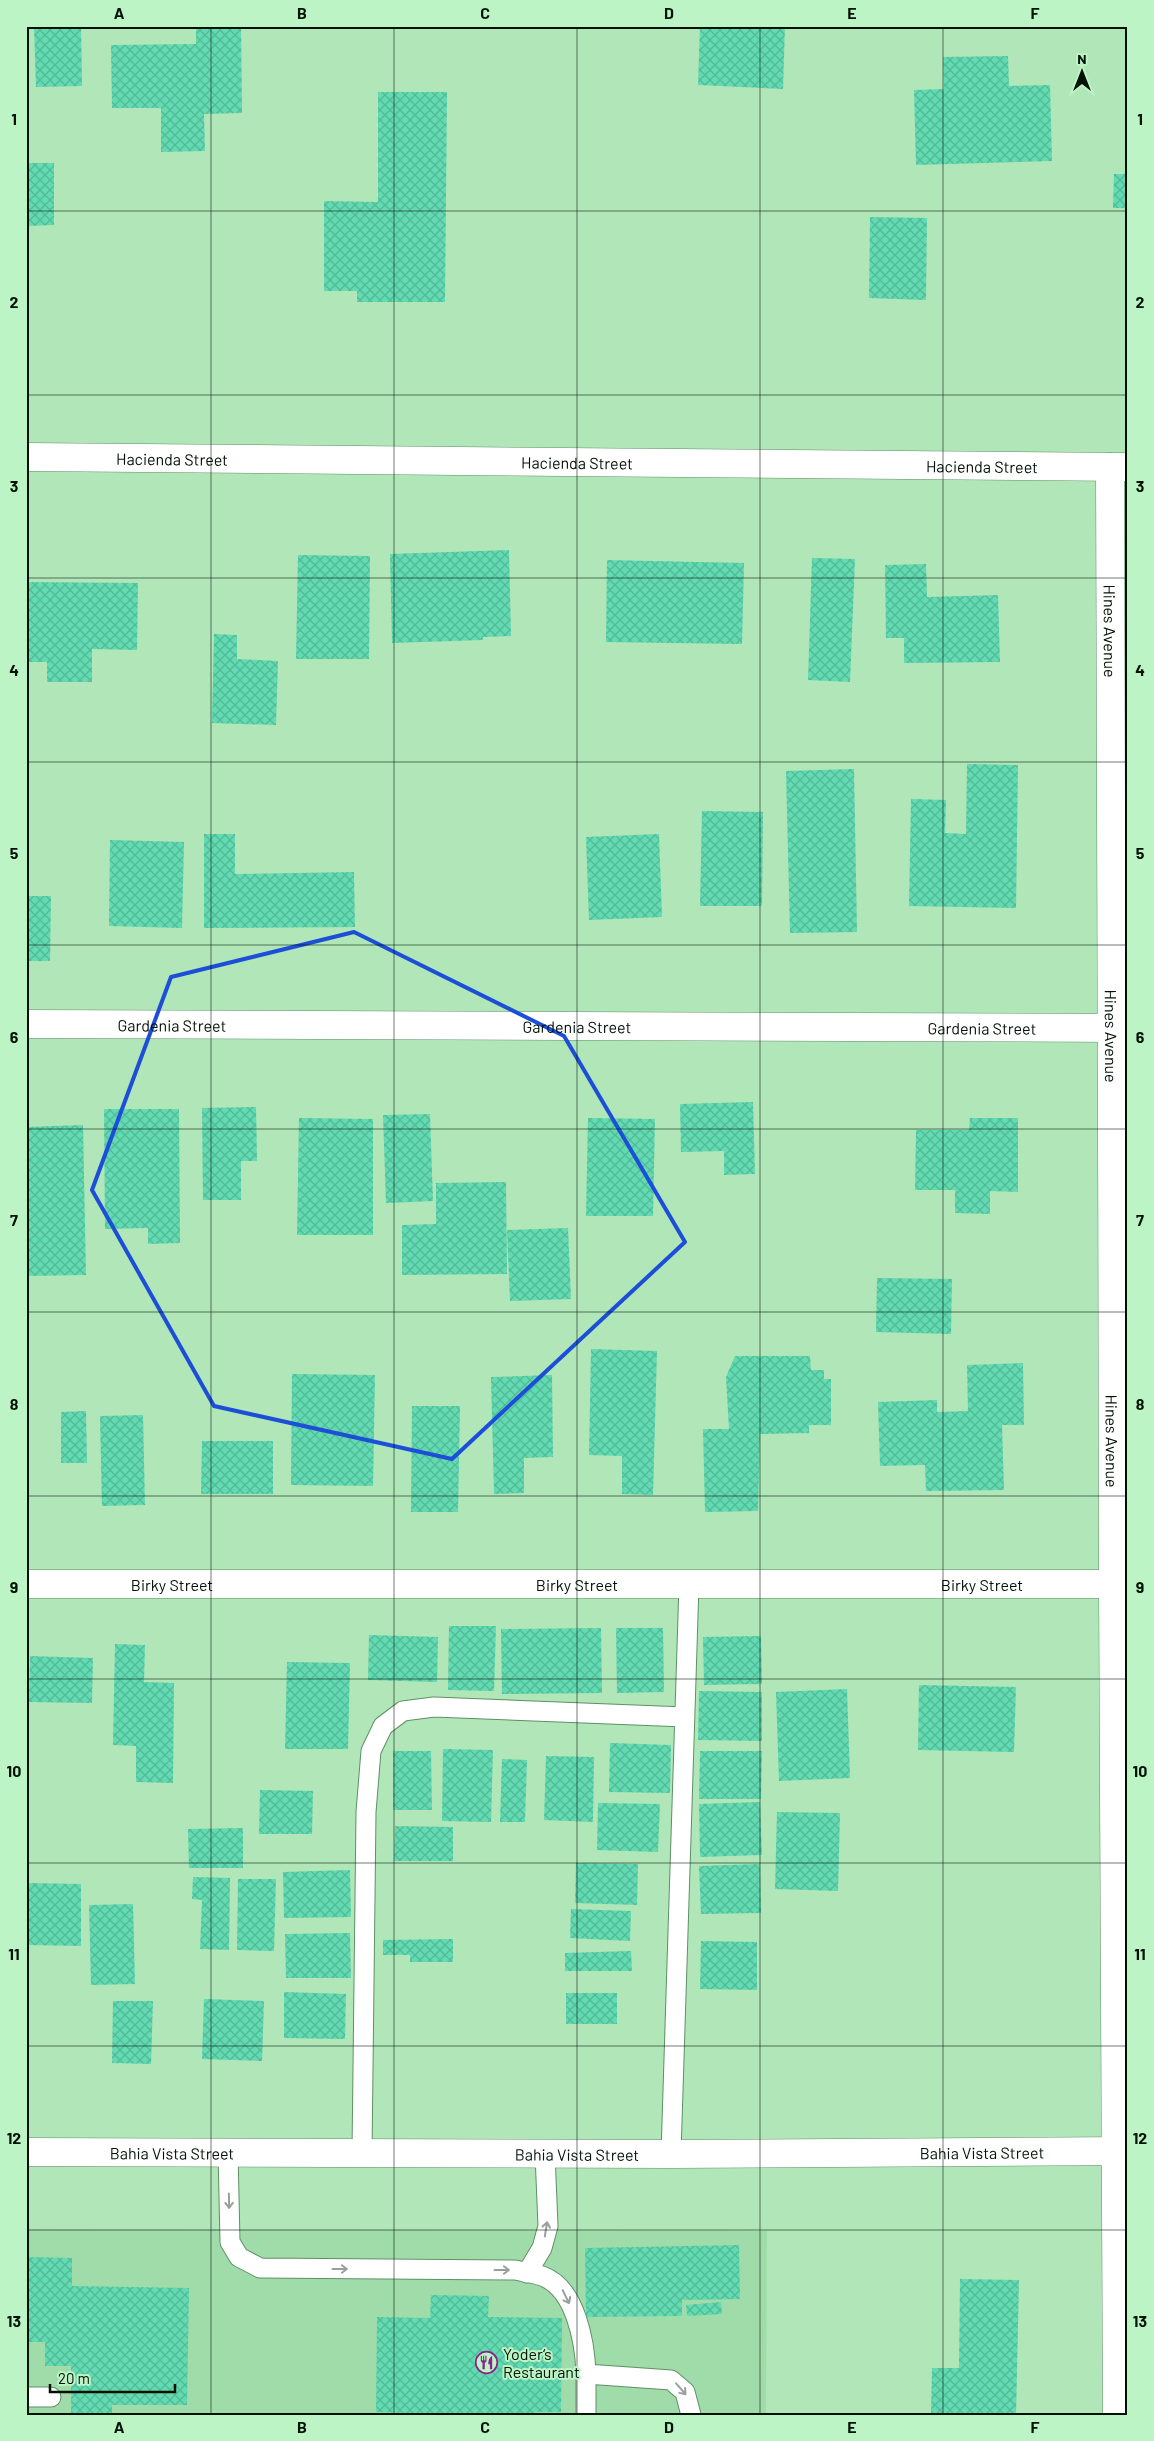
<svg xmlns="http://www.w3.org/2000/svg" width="1154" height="2441" viewBox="0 0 1154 2441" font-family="Barlow,sans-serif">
  <defs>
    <pattern id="building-cross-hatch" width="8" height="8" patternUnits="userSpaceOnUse" patternTransform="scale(1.25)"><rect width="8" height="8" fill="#62dab2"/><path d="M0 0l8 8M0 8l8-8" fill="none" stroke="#53ba97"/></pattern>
  </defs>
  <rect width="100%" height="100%" fill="#b0e6b8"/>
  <path fill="#a0dca9" d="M 26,2229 L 767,2231 L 766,2415 L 26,2415 Z"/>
  <path fill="url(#building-cross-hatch)" d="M 34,26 L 81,26 L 82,86 L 36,87 Z
    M 241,26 L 242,113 L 204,114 L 205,151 L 161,152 L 161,108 L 112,108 L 111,45 L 196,44 L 196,27 Z
    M 700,26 L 785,26 L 783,89 L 698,85 Z
    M 1008,56 L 1009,86 L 1050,85 L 1052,161 L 916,165 L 914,90 L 944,89 L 943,57 Z
    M 378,92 L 447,92 L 445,302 L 357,302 L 357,291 L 324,291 L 324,201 L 378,202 Z
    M 26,163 L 54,163 L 54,225 L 26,226 Z
    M 1114,174 L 1128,174 L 1128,208 L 1113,208 Z
    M 870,217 L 927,218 L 926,300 L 869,298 Z
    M 509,550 L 511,636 L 483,637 L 483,640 L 392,643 L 390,554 Z
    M 298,555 L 370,556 L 369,659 L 296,659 Z
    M 812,558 L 855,559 L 850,682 L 808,680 Z
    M 607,560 L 744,563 L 742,644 L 606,642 Z
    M 926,564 L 927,597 L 998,595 L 1000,662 L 904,663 L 904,638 L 886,638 L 885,565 Z
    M 26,582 L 138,583 L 137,650 L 92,649 L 92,682 L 47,682 L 47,662 L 26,662 Z
    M 214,634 L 237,635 L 237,659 L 278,661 L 276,725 L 212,723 Z
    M 967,764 L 1018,765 L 1016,908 L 909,906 L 911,799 L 946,800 L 945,833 L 966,834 Z
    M 854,769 L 857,932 L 790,933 L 786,771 Z
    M 702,811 L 763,812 L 762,906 L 700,906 Z
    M 204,834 L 235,834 L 235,874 L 354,872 L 355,927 L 204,928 Z
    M 659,834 L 662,917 L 589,920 L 586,837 Z
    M 110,840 L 184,842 L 182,928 L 109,926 Z
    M 26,896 L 51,896 L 50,961 L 26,961 Z
    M 753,1102 L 755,1174 L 724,1175 L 724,1151 L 681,1152 L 680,1104 Z
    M 256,1107 L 257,1161 L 241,1161 L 241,1200 L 203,1200 L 202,1108 Z
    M 104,1109 L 179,1109 L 180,1243 L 148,1244 L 148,1228 L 105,1229 Z
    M 430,1114 L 433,1201 L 386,1203 L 383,1115 Z
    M 299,1118 L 373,1119 L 373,1235 L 297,1235 Z
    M 588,1118 L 655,1119 L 653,1216 L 586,1216 Z
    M 970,1118 L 1018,1118 L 1018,1192 L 990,1191 L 990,1214 L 955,1213 L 955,1190 L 915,1190 L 916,1130 L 969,1130 Z
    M 83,1125 L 86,1275 L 28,1276 L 26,1127 Z
    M 506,1182 L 507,1274 L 402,1275 L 402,1225 L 436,1224 L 436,1183 Z
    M 568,1228 L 571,1299 L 510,1301 L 507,1230 Z
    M 877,1278 L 952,1279 L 951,1334 L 876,1332 Z
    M 591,1349 L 657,1351 L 653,1495 L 622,1494 L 622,1456 L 589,1455 Z
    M 735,1356 L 810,1356 L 811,1370 L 824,1370 L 824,1379 L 831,1379 L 831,1425 L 809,1425 L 809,1433 L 760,1434 L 758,1511 L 705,1512 L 703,1429 L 729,1429 L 726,1377 Z
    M 1023,1363 L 1024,1425 L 1002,1425 L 1004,1490 L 926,1491 L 925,1465 L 880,1466 L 878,1402 L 937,1400 L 937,1412 L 968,1411 L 967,1365 Z
    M 292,1374 L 375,1375 L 373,1486 L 291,1485 Z
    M 552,1375 L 553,1457 L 524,1458 L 524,1493 L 494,1494 L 491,1377 Z
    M 412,1406 L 460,1406 L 458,1512 L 411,1512 Z
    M 86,1411 L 87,1463 L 61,1463 L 61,1412 Z
    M 143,1415 L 145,1505 L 102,1506 L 100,1416 Z
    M 202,1441 L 273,1441 L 273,1494 L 201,1494 Z
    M 449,1626 L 496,1626 L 494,1691 L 448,1690 Z
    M 601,1628 L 602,1693 L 502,1694 L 501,1629 Z
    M 616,1628 L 663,1628 L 664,1692 L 617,1693 Z
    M 369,1635 L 438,1637 L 437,1682 L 368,1680 Z
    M 761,1636 L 762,1684 L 704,1685 L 703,1637 Z
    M 115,1644 L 145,1645 L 144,1682 L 174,1683 L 173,1783 L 136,1782 L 136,1746 L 113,1745 Z
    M 30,1656 L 93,1658 L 92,1703 L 29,1702 Z
    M 287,1662 L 350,1663 L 348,1749 L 285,1749 Z
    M 919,1685 L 1016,1687 L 1014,1752 L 918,1750 Z
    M 847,1689 L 850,1778 L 779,1781 L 776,1692 Z
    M 699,1691 L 762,1692 L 762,1741 L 698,1740 Z
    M 610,1743 L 671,1745 L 670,1793 L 609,1792 Z
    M 443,1749 L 493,1750 L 491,1822 L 442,1821 Z
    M 393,1751 L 431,1751 L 432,1810 L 393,1810 Z
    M 700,1751 L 762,1751 L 761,1799 L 699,1799 Z
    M 546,1756 L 594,1757 L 593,1822 L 544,1820 Z
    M 502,1759 L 527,1760 L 525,1822 L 500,1822 Z
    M 260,1790 L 313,1791 L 312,1834 L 259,1834 Z
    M 760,1802 L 762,1855 L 700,1857 L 699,1804 Z
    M 598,1803 L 660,1804 L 658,1852 L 597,1850 Z
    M 777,1812 L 840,1813 L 838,1891 L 775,1889 Z
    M 395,1826 L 453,1827 L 453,1861 L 394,1861 Z
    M 243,1828 L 243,1868 L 189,1868 L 188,1829 Z
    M 576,1863 L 638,1864 L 637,1905 L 575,1903 Z
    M 760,1864 L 761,1913 L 701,1914 L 699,1866 Z
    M 350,1870 L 351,1917 L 284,1918 L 283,1872 Z
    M 193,1877 L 230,1878 L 229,1950 L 200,1949 L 202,1900 L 192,1899 Z
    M 238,1879 L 276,1879 L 274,1951 L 237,1950 Z
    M 26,1883 L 81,1884 L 81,1946 L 26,1945 Z
    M 133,1904 L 135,1984 L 91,1985 L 89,1905 Z
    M 571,1909 L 631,1911 L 630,1941 L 570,1938 Z
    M 350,1933 L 351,1978 L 286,1978 L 285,1934 Z
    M 453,1939 L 453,1962 L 410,1962 L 410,1955 L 383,1955 L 383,1940 Z
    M 701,1941 L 757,1942 L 757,1990 L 700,1989 Z
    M 631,1951 L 632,1971 L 565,1971 L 565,1953 Z
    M 284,1992 L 346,1994 L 345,2039 L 284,2038 Z
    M 566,1993 L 617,1993 L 617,2024 L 566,2024 Z
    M 204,1999 L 264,2001 L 262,2061 L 202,2059 Z
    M 113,2001 L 153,2001 L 151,2064 L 112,2063 Z
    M 739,2245 L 740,2299 L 682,2300 L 682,2316 L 586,2317 L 585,2248 Z
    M 26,2257 L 72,2258 L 72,2286 L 189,2288 L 187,2405 L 112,2405 L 112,2415 L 71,2415 L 71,2366 L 45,2366 L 45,2342 L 26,2342 Z
    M 960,2279 L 1019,2280 L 1016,2415 L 931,2414 L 932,2368 L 959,2368 Z
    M 431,2295 L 489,2296 L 488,2317 L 562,2318 L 561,2412 L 535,2412 L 535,2415 L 461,2415 L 376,2412 L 377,2317 L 430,2318 Z
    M 721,2302 L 722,2314 L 687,2316 L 686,2305 Z"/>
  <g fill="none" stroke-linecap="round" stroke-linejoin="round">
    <defs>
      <path id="lane" d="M 228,2152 L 230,2242 L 239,2257 L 260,2268 L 515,2270 C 524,2272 534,2273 542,2276 C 576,2288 585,2343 586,2374 L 671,2380 L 685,2392 L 691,2415
        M 362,2153 L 366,1812 L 371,1751 L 383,1726 L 403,1711 L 434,1707 L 685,1717
        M 671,2154 L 689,1584
        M 527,2273 L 542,2248 L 548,2226 L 545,2154
        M 586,2374 L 586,2415
        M 26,2397 L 51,2397"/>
      <g id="street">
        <path id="s1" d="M 26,457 L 1127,467"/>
        <path id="s2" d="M 1110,467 C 1112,839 1112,1211 1113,1583 C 1114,1860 1118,2137 1117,2415"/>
        <path id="s3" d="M 26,1024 L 1128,1028"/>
        <path id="s4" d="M 26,1584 L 1128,1584"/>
      </g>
      <g id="secondary">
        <path id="s5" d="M 26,2152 L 671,2154 L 1128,2151"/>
      </g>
    </defs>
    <use href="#lane" stroke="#5e9066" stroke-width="21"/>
    <use href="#street" stroke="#5e9066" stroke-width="29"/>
    <use href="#secondary" stroke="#5e9066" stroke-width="29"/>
    <use href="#lane" stroke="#fff" stroke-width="19"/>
    <use href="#street" stroke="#fff" stroke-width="28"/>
    <use href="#secondary" stroke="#fff" stroke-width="28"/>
  </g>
  <defs><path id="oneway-shaft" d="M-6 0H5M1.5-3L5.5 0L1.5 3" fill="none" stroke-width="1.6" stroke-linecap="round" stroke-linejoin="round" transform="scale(1.25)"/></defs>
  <g stroke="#99a09b">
    <use href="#oneway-shaft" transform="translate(229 2201) rotate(89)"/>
    <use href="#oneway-shaft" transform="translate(546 2229) rotate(-81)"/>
    <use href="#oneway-shaft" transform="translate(340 2269)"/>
    <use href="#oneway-shaft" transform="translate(502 2270)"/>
    <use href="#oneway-shaft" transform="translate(566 2297) rotate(64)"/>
    <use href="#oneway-shaft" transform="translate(681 2389) rotate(49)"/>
  </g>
  <path fill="none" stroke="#1d4ed8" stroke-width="4" stroke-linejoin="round" d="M 354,932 L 564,1036 L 685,1242 L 452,1459 L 214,1406 L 92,1190 L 171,977 Z"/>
  <path fill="none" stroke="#011104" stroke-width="1" stroke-opacity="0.55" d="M 211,26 L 211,2415M 394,26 L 394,2415M 577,26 L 577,2415M 760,26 L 760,2415M 943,26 L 943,2415M 26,211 L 1128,211M 26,395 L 1128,395M 26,578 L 1128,578M 26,762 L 1128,762M 26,945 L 1128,945M 26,1129 L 1128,1129M 26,1312 L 1128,1312M 26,1496 L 1128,1496M 26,1679 L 1128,1679M 26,1863 L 1128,1863M 26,2046 L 1128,2046M 26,2230 L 1128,2230"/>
  <defs>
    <symbol id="restaurant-ring" viewBox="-11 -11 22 22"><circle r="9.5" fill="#bdf4c5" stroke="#8b2389" stroke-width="1.5"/><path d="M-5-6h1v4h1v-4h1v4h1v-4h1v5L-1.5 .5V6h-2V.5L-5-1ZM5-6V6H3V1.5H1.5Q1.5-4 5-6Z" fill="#8b2389"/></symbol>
  </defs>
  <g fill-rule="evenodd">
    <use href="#restaurant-ring" x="474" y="2350" width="25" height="25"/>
  </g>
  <g text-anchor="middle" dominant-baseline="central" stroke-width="4" stroke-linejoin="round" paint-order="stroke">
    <g font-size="16" fill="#011104" stroke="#bdf4c5">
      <text stroke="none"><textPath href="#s1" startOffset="146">Hacienda Street</textPath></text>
      <text stroke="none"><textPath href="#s1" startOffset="551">Hacienda Street</textPath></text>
      <text stroke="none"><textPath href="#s1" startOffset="956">Hacienda Street</textPath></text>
      <text stroke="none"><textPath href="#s2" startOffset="164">Hines Avenue</textPath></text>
      <text stroke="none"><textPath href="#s3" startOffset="146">Gardenia Street</textPath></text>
      <text stroke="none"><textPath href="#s3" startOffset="551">Gardenia Street</textPath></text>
      <text stroke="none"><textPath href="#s3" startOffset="956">Gardenia Street</textPath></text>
      <text stroke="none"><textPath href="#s2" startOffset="569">Hines Avenue</textPath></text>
      <text stroke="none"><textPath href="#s2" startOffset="974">Hines Avenue</textPath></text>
      <text stroke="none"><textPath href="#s4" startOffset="146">Birky Street</textPath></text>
      <text stroke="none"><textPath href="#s4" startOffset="551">Birky Street</textPath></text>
      <text stroke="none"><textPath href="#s4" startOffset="956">Birky Street</textPath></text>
      <text stroke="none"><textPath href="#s5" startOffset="146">Bahia Vista Street</textPath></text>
      <text stroke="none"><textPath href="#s5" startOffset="956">Bahia Vista Street</textPath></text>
      <text stroke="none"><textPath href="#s5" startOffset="551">Bahia Vista Street</textPath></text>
    </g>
    <g font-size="16" fill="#011104" stroke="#bdf4c5" text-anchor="start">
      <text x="503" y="2353">Yoder‘s<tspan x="503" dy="18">Restaurant</tspan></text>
    </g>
  </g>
  <rect width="1154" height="2441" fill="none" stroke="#bdf4c5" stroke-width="55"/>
  <g transform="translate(1082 72)" stroke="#bdf4c5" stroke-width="4" paint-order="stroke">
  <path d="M0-4L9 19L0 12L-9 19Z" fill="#011104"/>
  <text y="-8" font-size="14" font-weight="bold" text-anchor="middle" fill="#011104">N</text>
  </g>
  <path d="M50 2384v8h125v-8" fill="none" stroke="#011104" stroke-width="2.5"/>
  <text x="58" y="2384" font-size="15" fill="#011104" stroke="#bdf4c5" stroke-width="4" paint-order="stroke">20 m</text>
  <rect x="28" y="28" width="1098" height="2386" fill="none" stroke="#011104" stroke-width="2"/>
  <g font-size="16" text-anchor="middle" font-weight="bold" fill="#011104">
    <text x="119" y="19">A</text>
    <text x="302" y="19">B</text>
    <text x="485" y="19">C</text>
    <text x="669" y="19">D</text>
    <text x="852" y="19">E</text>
    <text x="1035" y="19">F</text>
    <text x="14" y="125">1</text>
    <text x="1140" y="125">1</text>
    <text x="14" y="308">2</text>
    <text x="1140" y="308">2</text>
    <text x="14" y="492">3</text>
    <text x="1140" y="492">3</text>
    <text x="14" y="676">4</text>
    <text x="1140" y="676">4</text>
    <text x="14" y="859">5</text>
    <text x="1140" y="859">5</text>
    <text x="14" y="1043">6</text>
    <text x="1140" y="1043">6</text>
    <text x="14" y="1226">7</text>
    <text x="1140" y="1226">7</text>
    <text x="14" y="1410">8</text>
    <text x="1140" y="1410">8</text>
    <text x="14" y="1593">9</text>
    <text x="1140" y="1593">9</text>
    <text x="14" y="1777">10</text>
    <text x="1140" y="1777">10</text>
    <text x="14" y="1960">11</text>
    <text x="1140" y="1960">11</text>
    <text x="14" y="2144">12</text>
    <text x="1140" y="2144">12</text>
    <text x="14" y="2327">13</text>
    <text x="1140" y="2327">13</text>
    <text x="119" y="2433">A</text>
    <text x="302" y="2433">B</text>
    <text x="485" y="2433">C</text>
    <text x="669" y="2433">D</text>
    <text x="852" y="2433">E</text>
    <text x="1035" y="2433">F</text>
  </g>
</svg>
